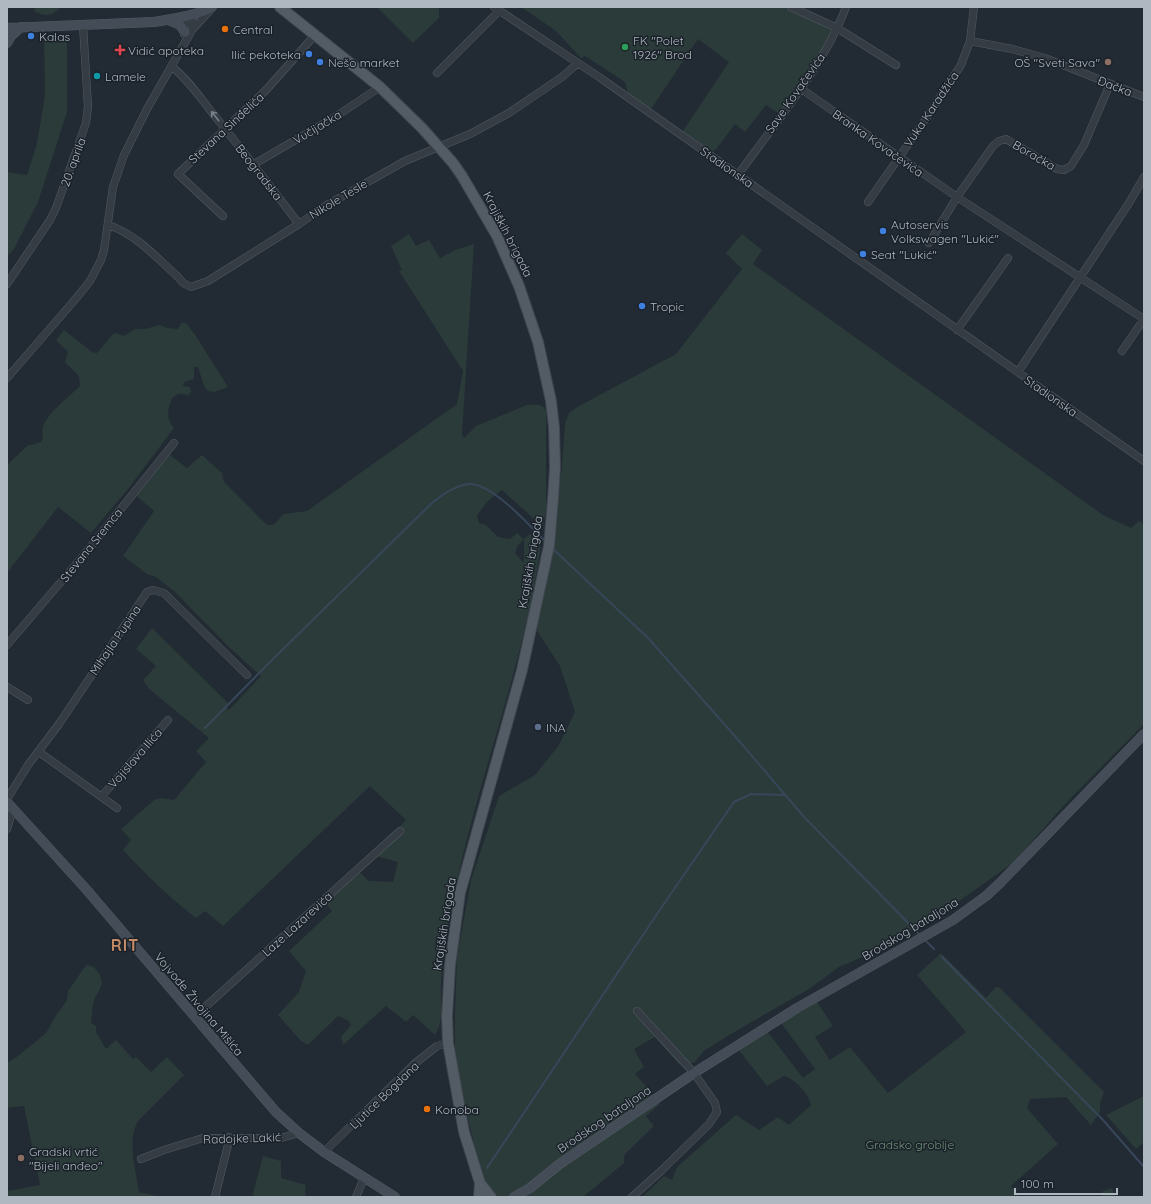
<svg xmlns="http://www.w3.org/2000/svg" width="1151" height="1204" viewBox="0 0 1151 1204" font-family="Quicksand,sans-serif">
  <rect width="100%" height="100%" fill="#222a33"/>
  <path fill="#2a3b3a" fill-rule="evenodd" d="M 34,7 L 61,7 C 52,16 48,17 35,12 Z
    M 377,7 L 439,7 L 439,18 L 413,43 Z
    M 521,7 L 783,7 L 833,29 L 818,56 L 778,113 L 766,105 L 745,132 L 735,124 L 717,148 L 712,152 L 683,131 L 729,62 L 698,39 L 651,109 L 628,94 L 625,82 L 585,56 L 581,58 L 556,31 Z
    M 44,38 L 67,39 L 67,112 L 38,202 L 14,249 L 7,257 L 7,172 L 27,175 L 37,143 L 45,95 Z
    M 409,234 L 416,246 L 429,240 L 440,258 L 455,250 L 474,244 L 462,434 L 464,438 L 476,426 L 527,405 C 534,404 542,404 546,410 L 546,509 L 543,527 L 502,490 C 491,498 484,504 477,516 L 479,523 L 486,525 L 498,537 L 510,539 L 517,533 L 524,539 L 530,534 L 541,544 C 527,644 493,739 468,835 C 461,861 456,887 450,912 C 445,935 443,958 441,981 C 440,998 445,1021 435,1035 L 413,1015 L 406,1022 L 386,1006 L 343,1045 L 341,1037 L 351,1025 L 349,1021 L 338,1016 L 308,1045 L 301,1041 L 278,1015 L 299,992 L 306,971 L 289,951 L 332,911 L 324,902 L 356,869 L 369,881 L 393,882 L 398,862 L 372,855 L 406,820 L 370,786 L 223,926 L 205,911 L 196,918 C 170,898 146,875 123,850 L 131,840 L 121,829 L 154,800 L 161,798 L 174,800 L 206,762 L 196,751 L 209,738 L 148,688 L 143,680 L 156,666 L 136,649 L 152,628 L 229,704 L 226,707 L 229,710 L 261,676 L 230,648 L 174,591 L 156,577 L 147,574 L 123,556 L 154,511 L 132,492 L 165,451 L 187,468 L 202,455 L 222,473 L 224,482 L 267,525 L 273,525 L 284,514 L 307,511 L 457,404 L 463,371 L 399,271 L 402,270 L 391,246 ZM 524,539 L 524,563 L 515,553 L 517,547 Z
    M 742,234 L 762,250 L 753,264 L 1103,515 L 1131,528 L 1139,521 L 1144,524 L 1144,724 L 1066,803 L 1013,863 L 938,916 L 858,959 L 839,967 L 809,989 L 731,1034 L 704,1051 L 694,1063 L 679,1064 L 655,1037 L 634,1049 L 644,1067 L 635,1074 L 647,1087 L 660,1104 L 646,1116 L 654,1126 L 625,1154 L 624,1157 L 624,1163 L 583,1197 L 491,1197 L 476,1153 L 455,1060 L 455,1013 L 457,957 L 471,880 L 499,796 L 535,775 L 559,745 L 575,712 L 560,666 L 536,629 L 552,552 L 562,466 L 565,423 L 569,413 L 579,406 L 676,354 L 742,269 L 726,253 Z
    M 181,323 L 186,323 L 196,336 L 228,387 L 214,392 L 208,391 L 204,386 L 198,367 L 194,367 L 194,379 L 184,382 L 183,386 L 190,387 L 191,392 L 189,395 C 186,395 181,393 179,394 C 169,396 167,412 169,420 C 170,423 173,426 174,428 L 128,489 L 91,533 L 58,507 L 7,573 L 7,465 L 27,446 L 41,442 C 45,436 41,431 43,426 C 50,410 68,398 80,386 L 79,376 L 65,362 L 68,352 L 56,340 L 64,330 L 92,352 L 97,353 L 113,334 L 116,333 L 124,336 L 135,329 L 145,329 L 160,325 L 167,328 L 178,329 Z
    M 941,953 L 986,998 L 996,987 L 999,987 L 1104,1092 L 1100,1103 L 1100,1112 L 1091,1125 L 1066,1097 L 1030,1099 L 1027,1108 L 1058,1144 L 1011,1186 L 1020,1197 L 642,1197 L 664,1176 L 672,1180 L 677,1167 L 736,1115 L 759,1130 L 778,1117 L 789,1125 L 811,1105 C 808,1094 797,1080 784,1076 L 767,1086 L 734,1044 L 767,1031 L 803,1078 L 815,1069 L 781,1023 L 817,1002 L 833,1026 L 815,1037 L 830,1060 L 850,1047 L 888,1093 L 966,1032 L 917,975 Z
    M 87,965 L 94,967 C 110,986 97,987 93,1004 C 92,1010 92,1017 91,1023 L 96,1026 L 96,1032 L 106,1049 L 116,1040 L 133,1059 L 136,1057 L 151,1072 L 167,1057 L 184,1075 L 139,1120 C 126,1139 136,1170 139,1192 L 162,1197 L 7,1197 L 7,1191 L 40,1185 L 24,1106 L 7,1108 L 7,1063 L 18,1056 L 46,1033 L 55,1017 L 67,1000 L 68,991 L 84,968 Z
    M 1144,1096 L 1144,1142 L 1136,1149 L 1106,1115 Z
    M 263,1156 L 281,1161 L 281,1178 L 306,1185 L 305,1191 L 306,1197 L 252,1197 Z
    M 1112,1188 L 1116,1197 L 1103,1197 L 1101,1192 Z"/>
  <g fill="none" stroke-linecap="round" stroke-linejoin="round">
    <path stroke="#374759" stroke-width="2" d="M 554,550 L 648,638 L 734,735 L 805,818 L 918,933
      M 205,728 L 271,661 L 433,502 C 443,494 455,486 468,484 C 491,482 528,524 544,540
      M 926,941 L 934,949
      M 942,957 L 1103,1120 L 1144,1167
      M 487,1168 L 659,911 L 734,802 L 751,794 L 785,795"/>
    <defs>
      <path id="street" d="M 494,7 L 599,77 L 1144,461
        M 791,7 L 837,28 L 896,65
        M 184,34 L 186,15 L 192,19 L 192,30
        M 970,41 L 1012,49 L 1045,58 L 1144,97
        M 172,67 C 188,79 201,99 214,115 C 243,151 271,187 299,224
        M 437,73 L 499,11
        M 800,88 L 957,197 L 1144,319
        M 254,164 L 335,117 L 380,87
        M 738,175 C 774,124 824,66 846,7
        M 868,202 L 925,120 L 961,65 L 970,41 L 974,7
        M 223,216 L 178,174 L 267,89 L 315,35
        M 108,225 C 136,234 157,258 178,277 L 183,283 L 191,287 L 208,281 L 299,224 L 327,205 L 405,161 L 470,134 L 509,113 L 562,77 L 578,63
        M 929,243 L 957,197 L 993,146 L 999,141 L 1006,139 L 1057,169 L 1064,170 L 1071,166 L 1084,145 L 1110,84
        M 7,284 L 50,220 L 56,208 L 86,123 L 88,107 L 83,25
        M 957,330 L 1008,258
        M 1122,351 L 1144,319
        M 1018,372 L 1129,203 L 1144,177
        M 7,378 L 73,302 L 90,281 L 101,260 L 104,250 L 113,187 L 124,155 L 147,109 L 192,30 L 211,9
        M 7,645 L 83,556 L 174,443
        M 7,687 L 28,700
        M 39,752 L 117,808
        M 102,796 L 168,720
        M 7,799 L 28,765 L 59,724 L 147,592 L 153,590 L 164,593 L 247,675
        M 7,829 L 13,809
        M 194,1017 L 400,831
        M 324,1152 L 413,1065 L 437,1046 L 448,1043
        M 141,1159 L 164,1150 L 203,1138 L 281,1138 L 299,1133
        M 215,1197 L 228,1145 L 229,1137
        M 356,1197 L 364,1178
        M 632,1197 L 661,1171 L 709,1124 L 717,1112 L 715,1103 L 694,1073 L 637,1011"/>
      <path id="secondary" d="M 168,20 L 180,25 L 185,32
        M 7,28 L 154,22 C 172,19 196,16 212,7
        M 7,43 L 11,36 L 21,27
        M 7,802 L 86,889 L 276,1112 L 299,1133 L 324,1152 L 395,1197
        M 514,1197 L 530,1188 L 561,1163 L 694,1073 L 797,1008 L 953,920 L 986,896 L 1000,883 L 1144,734"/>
      <path id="primary" d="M 280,7 L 380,87 L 422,128 L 453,163 L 462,176 L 497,236 L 519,286 L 538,342 L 551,401 L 554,427 L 555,467 L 553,499 L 549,546 L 522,670 L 460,893 L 450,965 L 447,1016 L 448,1043 L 464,1132 L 480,1183 L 479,1197
        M 480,1183 L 491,1197"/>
    </defs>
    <use href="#street" stroke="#525a62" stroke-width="8"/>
    <use href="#secondary" stroke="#525a62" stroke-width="10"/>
    <use href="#primary" stroke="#3e454e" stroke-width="12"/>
    <use href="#street" stroke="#353c44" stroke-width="7"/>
    <use href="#secondary" stroke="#434c57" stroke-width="9"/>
    <use href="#primary" stroke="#535b64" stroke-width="10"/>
  </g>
  <defs><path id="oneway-shaft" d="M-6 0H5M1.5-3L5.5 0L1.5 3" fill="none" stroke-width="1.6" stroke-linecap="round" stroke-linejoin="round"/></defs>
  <use stroke="#788089" href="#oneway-shaft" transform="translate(215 116) rotate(-129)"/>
  <g fill="#e8710a" stroke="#1a2129" stroke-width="1.5">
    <circle cx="225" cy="29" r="4"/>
    <circle cx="427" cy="1109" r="4"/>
  </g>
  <g fill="#3f7fe0" stroke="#1a2129" stroke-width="1.5">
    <circle cx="31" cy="36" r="4"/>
    <circle cx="309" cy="54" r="4"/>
    <circle cx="320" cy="62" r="4"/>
    <circle cx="883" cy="231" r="4"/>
    <circle cx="863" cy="254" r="4"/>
    <circle cx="642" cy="306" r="4"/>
  </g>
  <circle fill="#2e9e5b" stroke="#1a2129" stroke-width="1.5" cx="625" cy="47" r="4"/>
  <path fill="#e0444e" stroke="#1a2129" stroke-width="1.5" d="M118 44h4v4h4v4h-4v4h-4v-4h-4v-4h4z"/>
  <g fill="#8d6e63" stroke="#1a2129" stroke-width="1.5">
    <circle cx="1108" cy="62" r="4"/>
    <circle cx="21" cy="1158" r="4"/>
  </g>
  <circle fill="#0f9aa8" stroke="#1a2129" stroke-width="1.5" cx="97" cy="76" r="4"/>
  <circle fill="#5c6f8a" stroke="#1a2129" stroke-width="1.5" cx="538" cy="727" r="4"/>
  <g text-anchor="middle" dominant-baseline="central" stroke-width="3" stroke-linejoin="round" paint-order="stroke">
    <g font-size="12" fill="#afb7c1" stroke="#1a2129" text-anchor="start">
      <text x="233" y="29">Central</text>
      <text x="39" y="36">Kalas</text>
      <text x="633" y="40">FK "Polet<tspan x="633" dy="14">1926" Brod</tspan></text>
      <text x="128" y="50">Vidić apoteka</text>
      <text x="301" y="54" text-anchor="end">Ilić pekoteka</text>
      <text x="328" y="62">Nešo market</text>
      <text x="1100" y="62" text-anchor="end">OŠ "Sveti Sava"</text>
      <text x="105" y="76">Lamele</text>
      <text x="891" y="224">Autoservis<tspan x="891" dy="14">Volkswagen "Lukić"</tspan></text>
      <text x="871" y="254">Seat "Lukić"</text>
      <text x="650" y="306">Tropic</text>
      <text x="546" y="727">INA</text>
      <text x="435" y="1109">Konoba</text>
      <text x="29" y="1151">Gradski vrtić<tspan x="29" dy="14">"Bijeli anđeo"</tspan></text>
    </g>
    <g font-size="12" fill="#afb7c1" stroke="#1a2129">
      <text transform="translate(1115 86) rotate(21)">Đačka</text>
      <text transform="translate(795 93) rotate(-55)">Save Kovačevića</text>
      <text transform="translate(931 109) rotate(-56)">Vuka Karadžića</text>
      <text transform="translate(317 127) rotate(-31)">Vučijačka</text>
      <text transform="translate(226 128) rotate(-43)">Stevana Sinđelića</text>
      <text transform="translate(878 143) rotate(35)">Branka Kovačevića</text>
      <text transform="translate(1034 155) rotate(30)">Boračka</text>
      <text transform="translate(73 162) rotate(-70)">20. aprila</text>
      <text transform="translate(727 167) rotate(35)">Stadionska</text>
      <text transform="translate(259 172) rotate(52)">Beogradska</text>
      <text transform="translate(338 199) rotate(-31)">Nikole Tesle</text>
      <text transform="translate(508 234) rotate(63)">Krajiških brigada</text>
      <text transform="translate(1051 396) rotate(35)">Stadionska</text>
      <text transform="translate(91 545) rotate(-51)">Stevana Sremca</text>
      <text transform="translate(530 562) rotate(-80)">Krajiških brigada</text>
      <text transform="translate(115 640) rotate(-56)">Mihajla Pupina</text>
      <text transform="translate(135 758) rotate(-49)">Vojislava Ilića</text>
      <text transform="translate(297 924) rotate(-42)">Laze Lazarevića</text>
      <text transform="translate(444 924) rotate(-81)">Krajiških brigada</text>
      <text transform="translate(910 929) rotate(-31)">Brodskog bataljona</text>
      <text transform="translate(199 1004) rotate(50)">Vojvode Živojina Mišića</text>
      <text transform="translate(384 1095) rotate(-44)">Ljutice Bogdana</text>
      <text transform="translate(604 1119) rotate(-34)">Brodskog bataljona</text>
      <text transform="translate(242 1138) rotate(-2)">Radojke Lakić</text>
    </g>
    <g font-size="12" fill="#719477" stroke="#1a2129">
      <text x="910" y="1144">Gradsko groblje</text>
    </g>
    <g font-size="16" font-weight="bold" letter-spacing="1" fill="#c58a66" stroke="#1a2129">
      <text x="125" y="945">RIT</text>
    </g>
  </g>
  <rect width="1151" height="1204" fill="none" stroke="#afb7c1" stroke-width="16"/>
  <path d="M1015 1188v6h102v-6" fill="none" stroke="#afb7c1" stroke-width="2"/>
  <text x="1021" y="1188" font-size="12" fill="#afb7c1" stroke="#1a2129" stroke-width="3" paint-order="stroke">100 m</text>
</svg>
